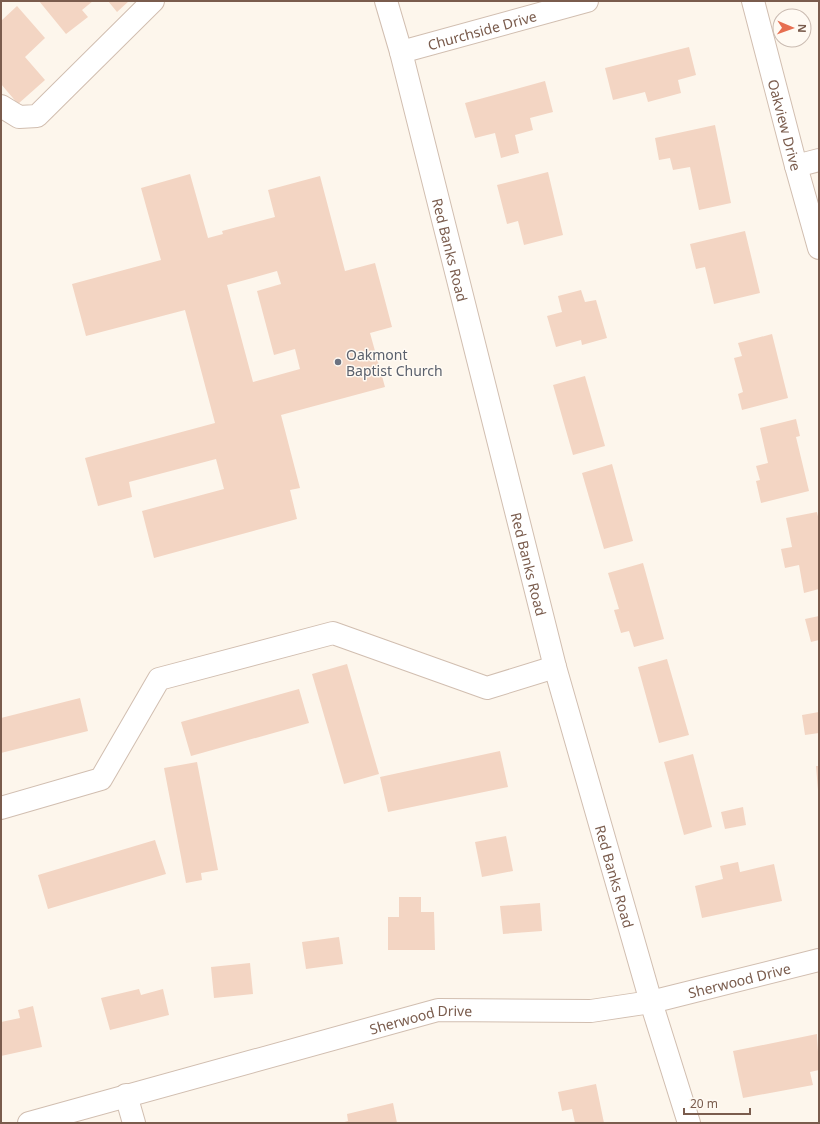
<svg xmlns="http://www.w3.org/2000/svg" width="820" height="1124" viewBox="0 0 820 1124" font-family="'Noto Sans',sans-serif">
  <rect width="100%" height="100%" fill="#fdf6ec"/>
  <path fill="#f3d5c3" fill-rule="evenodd" d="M 39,1 L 93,1 L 82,10 L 88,17 L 66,34 Z
    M 108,1 L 129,1 L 117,12 Z
    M 17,6 L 45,38 L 25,57 L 45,80 L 18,104 L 1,84 L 1,21 Z
    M 689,47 L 696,75 L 678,80 L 681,93 L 648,102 L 645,92 L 613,100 L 605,68 Z
    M 545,81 L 553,112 L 530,118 L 533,130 L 515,135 L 519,153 L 501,158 L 495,133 L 475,138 L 465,103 Z
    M 715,125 L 731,203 L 699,210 L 690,167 L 673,170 L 670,158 L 659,160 L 655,138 Z
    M 548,172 L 563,235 L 524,245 L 518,221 L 507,224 L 497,185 Z
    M 190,174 L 208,238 L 223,234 L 222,231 L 275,217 L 268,190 L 320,176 L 345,271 L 375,263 L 392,327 L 370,333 L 385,387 L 281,415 L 300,488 L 290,490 L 297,519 L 154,558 L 142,511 L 224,489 L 216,459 L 129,482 L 132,497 L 98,506 L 85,458 L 215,423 L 185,310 L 86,336 L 72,284 L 161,260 L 141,188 ZM 277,271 L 281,284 L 257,291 L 274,355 L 295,349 L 300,369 L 253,382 L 227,285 Z
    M 745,231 L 760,293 L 714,304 L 705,267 L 696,269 L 690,244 Z
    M 581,290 L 585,302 L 596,300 L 607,338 L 582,345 L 581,340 L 556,347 L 547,316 L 562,312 L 558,296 Z
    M 772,334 L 788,398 L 742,410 L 738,394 L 743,392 L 734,358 L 742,356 L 738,343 Z
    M 585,376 L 605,446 L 573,455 L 553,385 Z
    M 796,419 L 800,436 L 796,437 L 809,491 L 761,503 L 756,481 L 760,480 L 756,466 L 768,463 L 760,428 Z
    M 612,464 L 633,541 L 604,549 L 582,473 Z
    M 817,512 L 819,521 L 819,589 L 804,593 L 799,565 L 785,568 L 781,549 L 792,547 L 786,518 Z
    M 643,563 L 664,639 L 634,647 L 629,631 L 621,633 L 614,610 L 619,609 L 608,573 Z
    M 819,616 L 819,640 L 811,642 L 805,619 Z
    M 667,659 L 689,735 L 659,743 L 638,667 Z
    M 347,664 L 379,774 L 344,784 L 312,674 Z
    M 299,689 L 309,723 L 191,756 L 181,722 Z
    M 80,698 L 88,731 L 1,753 L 1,718 Z
    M 819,712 L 819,733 L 805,735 L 802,715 Z
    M 500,751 L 508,787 L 388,812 L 380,777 Z
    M 693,754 L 712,827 L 684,835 L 664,762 Z
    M 197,762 L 218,870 L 201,873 L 202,880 L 186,883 L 164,768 Z
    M 816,766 L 819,766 L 819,790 L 818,790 Z
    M 743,807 L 746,825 L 725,829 L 721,812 Z
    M 506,836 L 513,871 L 482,877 L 475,842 Z
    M 155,840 L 166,874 L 48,909 L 38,875 Z
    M 738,862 L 740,872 L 774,864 L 782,901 L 702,918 L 695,886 L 723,879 L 720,866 Z
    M 399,897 L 421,897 L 421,912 L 434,912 L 435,950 L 388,950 L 388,917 L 399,917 Z
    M 540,903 L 542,931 L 503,934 L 500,906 Z
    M 339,937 L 343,964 L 306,969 L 302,942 Z
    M 250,963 L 253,994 L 214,998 L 211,967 Z
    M 139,989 L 141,995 L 163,989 L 169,1015 L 110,1030 L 101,998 Z
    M 33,1006 L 42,1047 L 1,1056 L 1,1022 L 20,1018 L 18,1010 Z
    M 817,1034 L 819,1070 L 810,1072 L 813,1085 L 743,1098 L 733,1051 Z
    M 596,1084 L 604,1123 L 575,1123 L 572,1109 L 562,1111 L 558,1092 Z
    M 393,1103 L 397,1123 L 341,1123 L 348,1121 L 347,1114 Z"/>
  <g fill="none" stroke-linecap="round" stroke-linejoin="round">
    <defs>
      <g id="minor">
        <path id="s1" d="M 386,1 L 401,52 L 555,667 L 651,1002 L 689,1123"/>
        <path id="s2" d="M 753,1 L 796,166 L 819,248"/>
        <path id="s3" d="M 401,52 L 587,1"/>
        <path d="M 1,106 L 19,117 L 37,116 L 153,1"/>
        <path d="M 796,166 L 819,160"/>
        <path d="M 1,808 L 101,779 L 159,679 L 333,633 L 487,688 L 555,667"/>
        <path d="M 126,1095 L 134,1123"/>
        <path id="s4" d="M 29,1123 L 438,1010 L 591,1011 L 651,1002 L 819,960"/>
      </g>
    </defs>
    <use href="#minor" stroke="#d1beb0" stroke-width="24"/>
    <use href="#minor" stroke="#fff" stroke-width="22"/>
  </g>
  <circle fill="#6b7280" stroke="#fffaf3" stroke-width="1.5" cx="338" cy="362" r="4"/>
  <g text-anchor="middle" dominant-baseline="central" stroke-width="3" stroke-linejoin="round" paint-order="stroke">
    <g font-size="14" fill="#7a5c4d" stroke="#fffaf3">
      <text stroke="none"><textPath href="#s3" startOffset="84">Churchside Drive</textPath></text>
      <text stroke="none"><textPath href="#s2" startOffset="128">Oakview Drive</textPath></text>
      <text stroke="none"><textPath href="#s1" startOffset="257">Red Banks Road</textPath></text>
      <text stroke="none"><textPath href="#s1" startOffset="581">Red Banks Road</textPath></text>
      <text stroke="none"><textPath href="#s1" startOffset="905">Red Banks Road</textPath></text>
      <text stroke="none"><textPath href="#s4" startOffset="729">Sherwood Drive</textPath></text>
      <text stroke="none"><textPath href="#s4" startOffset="406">Sherwood Drive</textPath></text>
    </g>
    <g font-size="14" fill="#5b616d" stroke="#fffaf3" text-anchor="start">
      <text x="346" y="354">Oakmont<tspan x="346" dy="16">Baptist Church</tspan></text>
    </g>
  </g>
  <rect width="820" height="1124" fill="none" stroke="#7a5c4d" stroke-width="4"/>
  <g transform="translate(792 28) rotate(92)"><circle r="19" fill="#fffaf3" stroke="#cabbb1"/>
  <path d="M0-3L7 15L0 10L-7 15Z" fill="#e76f51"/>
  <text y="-6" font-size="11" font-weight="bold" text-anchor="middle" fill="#7a5c4d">N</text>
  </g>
  <path d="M684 1108v6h66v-6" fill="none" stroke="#7a5c4d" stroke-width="2"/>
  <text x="690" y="1108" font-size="12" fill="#7a5c4d" stroke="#fffaf3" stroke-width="3" paint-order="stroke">20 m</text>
</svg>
